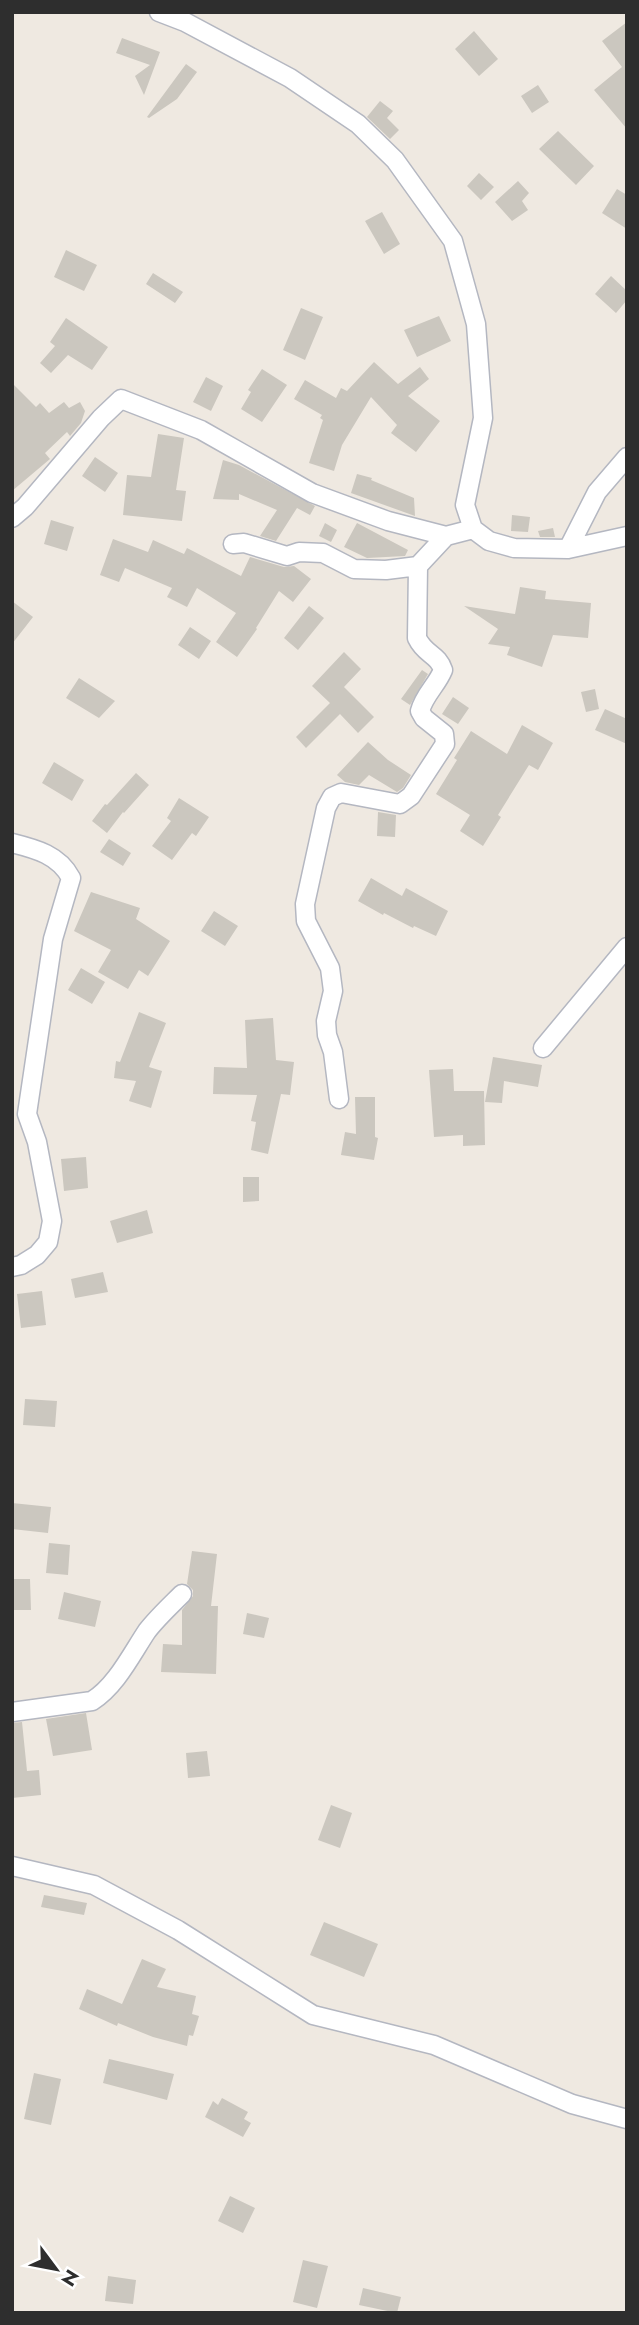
<svg xmlns="http://www.w3.org/2000/svg" width="639" height="2325" viewBox="0 0 639 2325" font-family="Jost,sans-serif">
  <rect width="100%" height="100%" fill="#efe9e1"/>
  <path fill="#cbc7bf" d="M 627,22 L 627,129 L 594,90 L 622,67 L 602,41 Z
    M 474,31 L 498,59 L 479,76 L 455,49 Z
    M 122,38 L 160,52 L 144,95 L 135,76 L 150,65 L 116,53 Z
    M 186,64 L 197,72 L 177,99 L 149,118 L 147,117 Z
    M 538,85 L 549,102 L 532,113 L 521,96 Z
    M 380,101 L 393,111 L 387,118 L 399,130 L 390,139 L 367,117 Z
    M 558,131 L 594,166 L 576,185 L 539,149 Z
    M 479,173 L 494,187 L 481,200 L 467,186 Z
    M 518,181 L 529,193 L 522,201 L 528,210 L 512,221 L 495,202 Z
    M 617,189 L 627,195 L 627,229 L 602,213 Z
    M 382,212 L 400,244 L 384,254 L 365,221 Z
    M 66,250 L 97,265 L 84,291 L 54,277 Z
    M 153,273 L 183,292 L 175,303 L 146,284 Z
    M 611,276 L 627,291 L 627,300 L 616,313 L 595,294 Z
    M 301,308 L 323,317 L 305,360 L 283,350 Z
    M 439,316 L 451,341 L 417,357 L 404,330 Z
    M 66,318 L 108,347 L 92,370 L 68,355 L 51,373 L 40,363 L 55,346 L 50,342 Z
    M 374,362 L 398,384 L 420,367 L 429,379 L 408,396 L 440,421 L 416,452 L 391,433 L 397,425 L 371,397 L 342,445 L 334,471 L 309,463 L 323,420 L 320,418 L 322,415 L 294,399 L 305,380 L 336,398 L 341,388 L 347,391 Z
    M 262,369 L 287,385 L 262,422 L 241,409 L 251,392 L 248,390 Z
    M 206,377 L 223,386 L 211,411 L 193,402 Z
    M 12,383 L 36,407 L 40,403 L 49,413 L 64,402 L 69,408 L 80,402 L 85,411 L 81,423 L 70,436 L 67,432 L 45,453 L 50,459 L 12,491 Z
    M 158,434 L 184,438 L 176,490 L 186,491 L 182,521 L 123,515 L 127,475 L 151,477 Z
    M 95,457 L 118,473 L 105,492 L 82,476 Z
    M 223,460 L 239,465 L 315,506 L 310,515 L 297,508 L 276,541 L 260,536 L 277,510 L 239,494 L 239,500 L 213,499 Z
    M 357,474 L 372,478 L 371,480 L 414,498 L 415,516 L 351,493 Z
    M 512,515 L 530,517 L 528,532 L 511,531 Z
    M 51,520 L 74,527 L 67,551 L 44,544 Z
    M 325,523 L 337,530 L 331,542 L 319,536 Z
    M 357,523 L 408,550 L 405,556 L 367,558 L 344,547 Z
    M 553,528 L 555,537 L 540,537 L 538,531 Z
    M 113,539 L 148,552 L 153,540 L 184,554 L 187,548 L 241,576 L 250,557 L 284,567 L 294,566 L 311,579 L 293,602 L 279,591 L 256,628 L 257,629 L 237,657 L 216,642 L 236,613 L 197,588 L 187,607 L 167,597 L 172,588 L 125,568 L 119,582 L 100,575 Z
    M 520,587 L 546,591 L 545,599 L 591,603 L 588,638 L 553,635 L 542,667 L 507,655 L 510,647 L 488,644 L 498,629 L 464,606 L 515,614 Z
    M 12,601 L 33,617 L 12,644 Z
    M 309,606 L 324,618 L 298,650 L 284,638 Z
    M 190,627 L 211,641 L 199,659 L 178,645 Z
    M 344,652 L 361,669 L 344,687 L 374,717 L 358,733 L 340,714 L 306,748 L 296,737 L 330,703 L 312,686 Z
    M 422,670 L 428,674 L 410,705 L 401,699 Z
    M 79,678 L 115,701 L 99,718 L 66,698 Z
    M 595,689 L 599,709 L 586,712 L 581,692 Z
    M 453,697 L 469,708 L 458,724 L 442,714 Z
    M 605,709 L 627,719 L 627,744 L 595,730 Z
    M 522,725 L 553,743 L 538,770 L 529,765 L 498,815 L 501,817 L 483,846 L 460,831 L 470,815 L 436,794 L 457,760 L 454,758 L 471,731 L 507,754 Z
    M 368,742 L 388,760 L 411,775 L 403,788 L 397,792 L 369,775 L 359,785 L 345,782 L 337,775 Z
    M 54,762 L 84,780 L 72,801 L 42,783 Z
    M 136,773 L 149,785 L 124,813 L 123,812 L 107,833 L 92,821 L 105,804 L 107,805 Z
    M 179,798 L 209,817 L 196,836 L 192,833 L 172,860 L 152,846 L 171,821 L 167,818 Z
    M 378,812 L 396,815 L 395,837 L 377,836 Z
    M 109,839 L 131,853 L 123,866 L 100,852 Z
    M 371,878 L 402,896 L 406,888 L 448,911 L 436,936 L 414,926 L 413,928 L 384,913 L 383,915 L 358,901 Z
    M 91,892 L 140,908 L 136,919 L 170,941 L 148,976 L 139,970 L 128,989 L 98,972 L 111,950 L 74,931 Z
    M 214,911 L 238,926 L 225,946 L 201,931 Z
    M 81,968 L 105,982 L 92,1004 L 68,990 Z
    M 139,1012 L 166,1023 L 149,1067 L 162,1071 L 151,1108 L 129,1101 L 136,1081 L 114,1078 L 116,1061 L 120,1062 Z
    M 273,1018 L 276,1060 L 294,1062 L 290,1095 L 281,1094 L 268,1154 L 251,1150 L 256,1122 L 251,1121 L 257,1095 L 213,1094 L 214,1067 L 247,1068 L 245,1020 Z
    M 493,1057 L 542,1065 L 538,1087 L 504,1081 L 502,1103 L 485,1102 Z
    M 453,1069 L 454,1091 L 484,1091 L 485,1145 L 463,1146 L 463,1135 L 434,1137 L 429,1070 Z
    M 355,1097 L 375,1097 L 375,1137 L 378,1138 L 374,1160 L 341,1155 L 345,1132 L 356,1134 Z
    M 86,1157 L 88,1188 L 64,1191 L 61,1159 Z
    M 243,1177 L 259,1177 L 259,1201 L 243,1202 Z
    M 147,1210 L 153,1233 L 117,1243 L 110,1221 Z
    M 103,1272 L 108,1292 L 75,1298 L 71,1279 Z
    M 42,1291 L 46,1325 L 21,1328 L 17,1294 Z
    M 25,1399 L 57,1401 L 55,1427 L 23,1425 Z
    M 12,1503 L 51,1507 L 48,1533 L 12,1529 Z
    M 49,1543 L 70,1545 L 68,1575 L 46,1573 Z
    M 192,1551 L 217,1554 L 211,1606 L 218,1606 L 216,1674 L 161,1672 L 163,1644 L 182,1645 L 182,1610 L 193,1596 L 193,1590 L 187,1584 Z
    M 12,1579 L 30,1579 L 31,1610 L 12,1610 Z
    M 64,1592 L 101,1601 L 95,1627 L 58,1619 Z
    M 247,1613 L 269,1618 L 264,1638 L 243,1634 Z
    M 86,1713 L 92,1750 L 53,1756 L 46,1719 Z
    M 22,1722 L 27,1771 L 39,1770 L 41,1795 L 12,1798 L 12,1723 Z
    M 207,1751 L 210,1776 L 188,1778 L 186,1753 Z
    M 331,1805 L 352,1813 L 340,1848 L 318,1840 Z
    M 44,1895 L 87,1903 L 84,1915 L 41,1907 Z
    M 324,1922 L 378,1944 L 364,1977 L 310,1955 Z
    M 142,1959 L 166,1969 L 157,1987 L 196,1996 L 192,2014 L 199,2016 L 193,2036 L 189,2035 L 187,2046 L 153,2037 L 118,2023 L 117,2026 L 79,2009 L 87,1989 L 122,2004 Z
    M 109,2059 L 174,2074 L 167,2100 L 103,2083 Z
    M 34,2073 L 61,2079 L 51,2125 L 24,2119 Z
    M 222,2098 L 248,2112 L 244,2119 L 251,2123 L 243,2137 L 205,2117 L 213,2101 L 218,2105 Z
    M 230,2196 L 255,2208 L 243,2233 L 218,2221 Z
    M 303,2260 L 328,2266 L 317,2308 L 293,2302 Z
    M 108,2276 L 136,2280 L 133,2304 L 105,2301 Z
    M 363,2288 L 401,2297 L 397,2313 L 359,2305 Z"/>
  <g fill="none" stroke-linecap="round" stroke-linejoin="round">
    <defs>
      <path id="minor" d="M 159,12 L 185,22 L 290,78 L 358,124 L 395,160 L 453,241 L 476,324 L 483,418 L 465,505 L 473,529 L 489,541 L 514,548 L 568,549 L 627,536
        M 12,518 L 25,507 L 101,418 L 121,399 L 201,430 L 312,493 L 388,521 L 446,536
        M 233,544 L 244,543 L 287,556 L 299,552 L 323,553 L 354,569 L 386,570 L 418,566 L 446,536 L 473,529
        M 568,549 L 597,492 L 627,457
        M 12,843 C 36,849 59,855 71,878 L 53,939 L 27,1114 L 37,1142 L 52,1221 L 48,1242 L 37,1255 L 21,1265 L 12,1267
        M 543,1048 L 627,947
        M 339,1099 L 333,1052 L 327,1035 L 326,1021 L 333,991 L 330,968 L 306,921 L 305,904 L 326,808 L 332,797 L 341,793 L 400,804 L 411,796 L 445,744 L 444,734 L 424,718 L 420,711 C 424,695 437,685 443,670 C 438,654 425,655 417,638 L 418,566
        M 12,1712 L 92,1701 C 116,1686 131,1655 147,1631 C 157,1618 170,1606 182,1594
        M 12,1866 L 94,1885 L 178,1930 L 313,2015 L 434,2045 L 572,2104 L 627,2119"/>
    </defs>
    <use href="#minor" stroke="#b4b7c1" stroke-width="21"/>
    <use href="#minor" stroke="#fff" stroke-width="18"/>
  </g>
  <rect width="639" height="2325" fill="none" stroke="#2e2e2e" stroke-width="28"/>
  <g transform="translate(56 2269) rotate(122)" stroke="#ffffff" stroke-width="5" paint-order="stroke">
  <path d="M0-5L12 26L0 18L-12 26Z" fill="#2e2e2e"/>
  <text y="-10" font-size="19" font-weight="bold" text-anchor="middle" fill="#2e2e2e">N</text>
  </g>
</svg>
